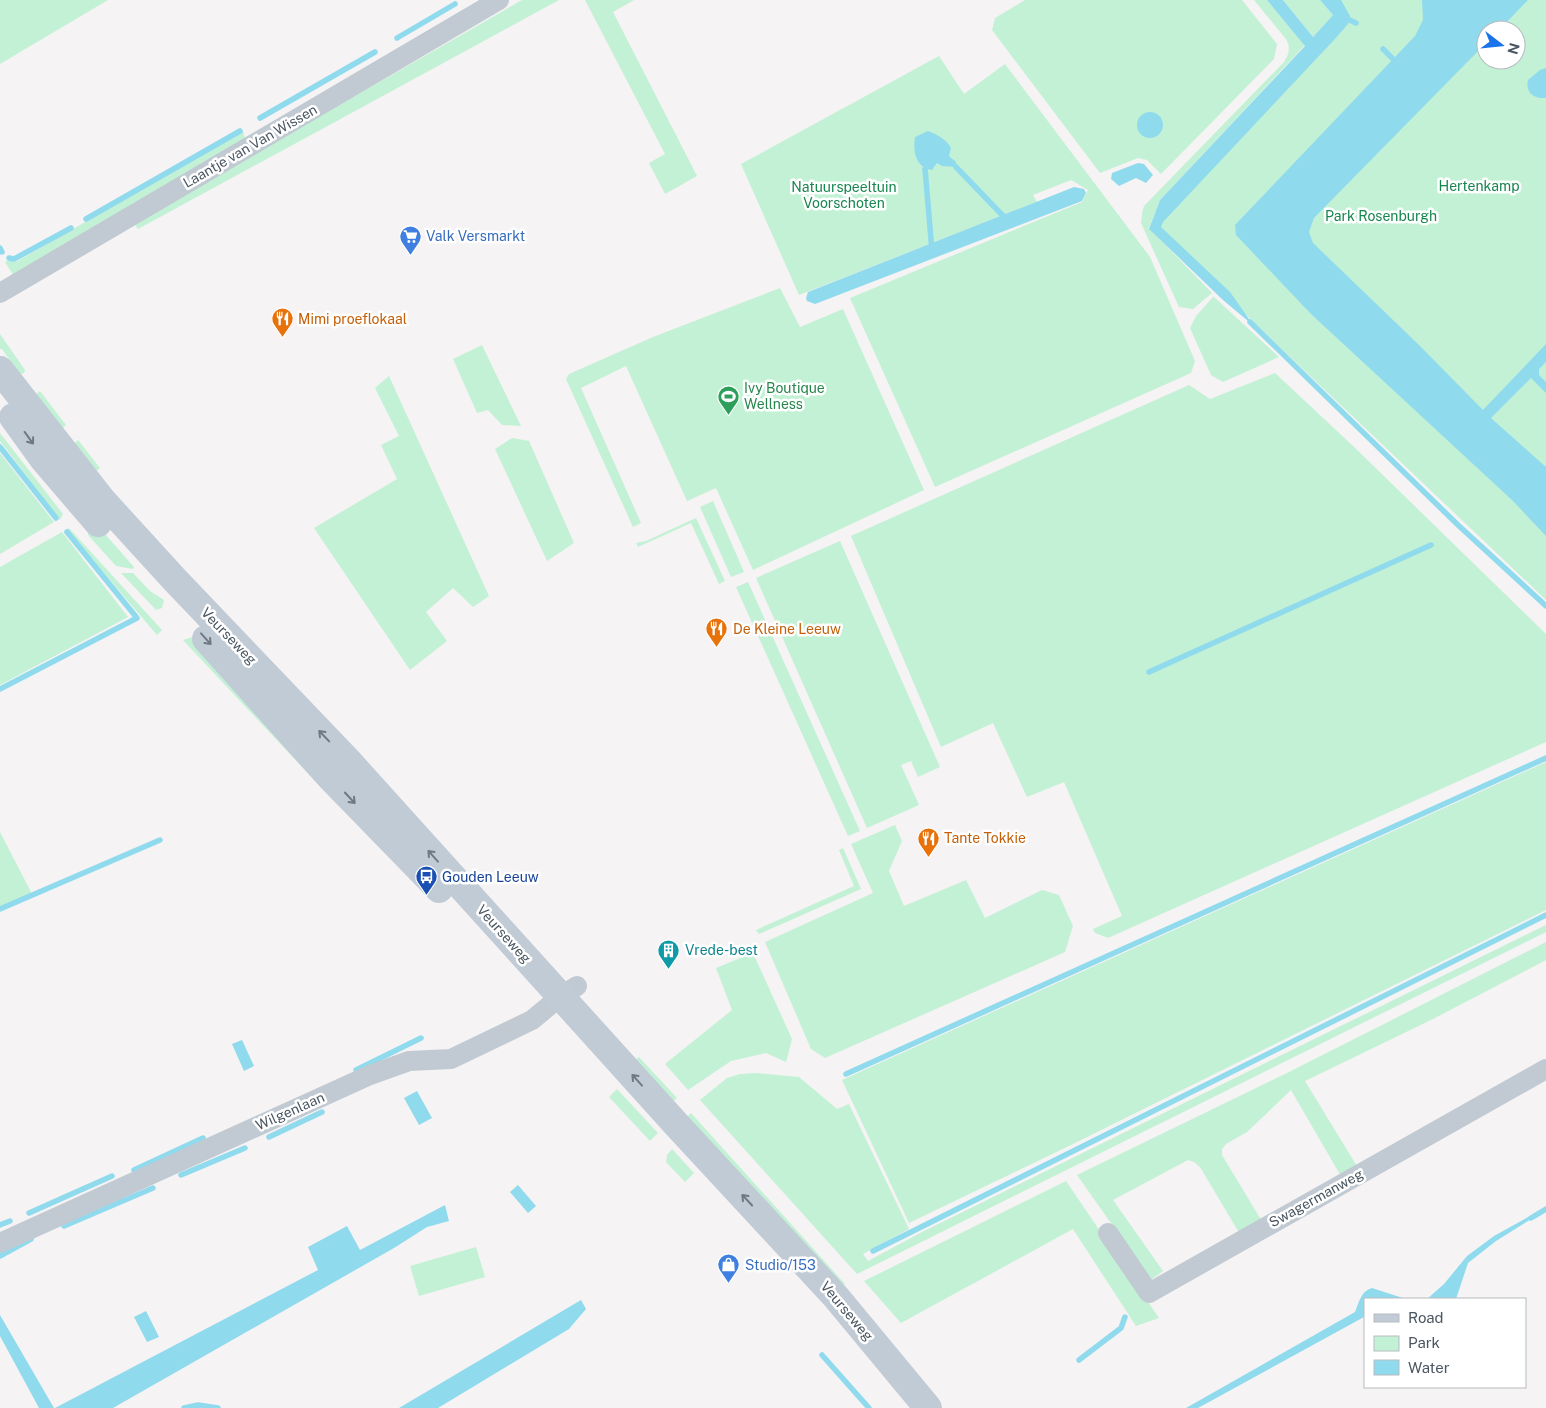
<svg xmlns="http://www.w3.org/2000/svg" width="1546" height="1408" viewBox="0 0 1546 1408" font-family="'Public Sans',sans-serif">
  <rect width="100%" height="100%" fill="#f5f3f3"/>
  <path fill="#c3f1d5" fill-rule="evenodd" d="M 0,0 L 108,0 L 0,64 Z
    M 522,0 L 559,0 L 138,229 L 134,223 Z
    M 585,0 L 634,0 L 613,12 L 697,176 L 665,194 L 649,163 L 665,154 Z
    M 1025,0 L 1242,0 L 1277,44 L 1274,59 L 1161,174 L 1147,160 L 1138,158 L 1100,173 L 992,30 L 995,18 Z
    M 1254,0 L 1267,0 L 1305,45 L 1160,200 L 1149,228 L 1212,293 L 1193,309 L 1179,307 L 1141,223 L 1142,213 L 1144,206 L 1284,62 C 1289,54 1291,48 1286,39 Z
    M 1283,0 L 1320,0 L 1333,15 L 1313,37 Z
    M 1340,0 L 1546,0 L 1546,600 L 1286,353 L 1158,230 L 1169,200 L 1341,19 ZM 1486,30 L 1516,30 L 1516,60 L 1486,60 Z
    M 939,56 L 964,94 L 1005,64 L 1150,257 L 1195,361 L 1191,373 L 935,487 L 850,298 L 1082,202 L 1088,190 L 1071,180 L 1033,195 L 1037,202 L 799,295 L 741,164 Z
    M 243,131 L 245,138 L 241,142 L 15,278 L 5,262 L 8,260 L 16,262 Z
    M 780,288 L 800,327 L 843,309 L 924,490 L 753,570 L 716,488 L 687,501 L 626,366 L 581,388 L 641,523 L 633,527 L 566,379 L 569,374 L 653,337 Z
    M 1214,296 L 1214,297 L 1279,357 L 1223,382 L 1211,375 L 1190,328 L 1196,316 Z
    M 0,334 L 25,370 L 24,373 L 20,374 L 2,349 L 0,349 Z
    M 482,345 L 521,426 L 502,425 L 488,410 L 477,413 L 453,359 Z
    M 1275,373 L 1352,445 L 1546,634 L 1546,742 L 1108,938 L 1095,933 L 1093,929 L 1122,916 L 1064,782 L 1027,797 L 993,723 L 941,747 L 851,536 L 1189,385 L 1210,399 Z
    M 389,376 L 489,596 L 473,607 L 453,588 L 426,612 L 447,641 L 410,670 L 314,528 L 397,479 L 381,445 L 399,436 L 375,388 Z
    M 40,391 L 66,425 L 61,429 L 35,395 Z
    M 0,433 L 63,514 L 60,520 L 0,441 Z
    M 512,438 L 529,441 L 574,543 L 547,561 L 495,449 Z
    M 78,440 L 100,468 L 95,472 L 74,444 Z
    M 0,453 L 54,522 L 0,554 Z
    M 713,501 L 744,572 L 731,577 L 700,507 Z
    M 696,518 L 725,581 L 719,584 L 691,523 L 638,547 L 636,543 L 646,541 Z
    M 97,525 L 134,567 L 133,569 L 116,566 L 88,535 L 88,531 Z
    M 69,528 L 162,630 L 157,635 L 67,530 Z
    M 62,532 L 128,617 L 0,685 L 0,567 Z
    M 840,541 L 940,767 L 918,777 L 911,761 L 901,765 L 919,805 L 867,828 L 756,578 Z
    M 121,573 L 133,573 L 150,591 L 164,600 L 162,608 L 156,610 Z
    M 748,582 L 860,831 L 848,836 L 736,587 Z
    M 196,636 L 317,783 L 183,640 Z
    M 1546,762 L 1546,910 L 1069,1146 L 909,1223 L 842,1080 Z
    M 895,825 L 902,841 L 889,871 L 904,906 L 966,880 L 985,918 L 1042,890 L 1059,895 L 1073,926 L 1065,952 L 825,1058 L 811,1049 L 765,942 L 873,893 L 851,844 Z
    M 0,832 L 32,894 L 0,908 Z
    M 843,848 L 861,889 L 759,934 L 756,930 L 854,886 L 839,850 Z
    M 1546,925 L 1546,932 L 857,1274 L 700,1100 L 727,1078 L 740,1074 L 756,1073 L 799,1077 L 837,1109 L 849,1104 L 909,1229 L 863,1254 L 868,1261 L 922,1232 Z
    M 1546,942 L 1546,960 L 1433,1019 L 1305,1081 L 1358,1168 L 1342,1178 L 1291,1090 L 1247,1132 L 1226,1144 L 1222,1149 L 1222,1155 L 1263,1223 L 1241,1236 L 1200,1167 L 1194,1162 L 1188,1160 L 1113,1200 L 1163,1271 L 1151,1280 L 1077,1175 L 1289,1072 Z
    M 753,953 L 792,1039 L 786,1062 L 766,1053 L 731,1061 L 688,1090 L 665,1064 L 732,1010 L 716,968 Z
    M 639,1057 L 677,1098 L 673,1101 L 635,1060 Z
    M 617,1089 L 658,1133 L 650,1141 L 609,1097 Z
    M 691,1113 L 845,1284 L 836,1290 L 683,1121 Z
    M 672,1149 L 694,1173 L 685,1182 L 666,1162 L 667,1155 Z
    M 1066,1181 L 1159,1318 L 1136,1326 L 1073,1229 L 901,1323 L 864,1281 Z
    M 476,1247 L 485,1277 L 419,1296 L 410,1266 Z"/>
  <path fill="#90daee" d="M 1267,0 L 1283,0 L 1313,37 L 1333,15 L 1320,0 L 1341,0 L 1350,16 L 1348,24 L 1334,40 L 1163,222 L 1161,227 L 1230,292 L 1254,326 L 1223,300 L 1149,229 L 1160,200 L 1305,46 Z
    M 1422,0 L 1528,0 L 1499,30 L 1486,30 L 1486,43 L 1314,218 L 1309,232 L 1313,243 L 1419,345 L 1483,410 L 1546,344 L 1546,362 L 1539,369 L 1539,375 L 1546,382 L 1546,393 L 1531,378 L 1491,418 L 1546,467 L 1546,536 L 1513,501 L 1311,314 L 1236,235 L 1235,225 L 1415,36 L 1423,20 Z
    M 1546,68 L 1546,98 C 1534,99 1525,93 1528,80 L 1540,70 Z
    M1137 125a13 13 0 1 1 26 0a13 13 0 1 1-26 0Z
    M 928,131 C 938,135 946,139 951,148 L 949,156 L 956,162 L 956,167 L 942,166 L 937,163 L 932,170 C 915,167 913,151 915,137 Z
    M 1138,163 L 1144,164 L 1153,175 L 1146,183 L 1136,178 L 1119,186 L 1111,179 L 1112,173 Z
    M 1074,187 L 1084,189 L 1086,193 L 1082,201 L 815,304 L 807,301 L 806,298 L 808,292 Z
    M 242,1040 L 254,1066 L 244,1071 L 232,1044 Z
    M 417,1091 L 432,1118 L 419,1125 L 404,1098 Z
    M 518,1185 L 536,1206 L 528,1213 L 510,1192 Z
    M 445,1205 L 449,1221 L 427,1227 L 394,1248 L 113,1408 L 55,1408 L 318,1270 L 308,1247 L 347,1226 L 360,1250 Z
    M 1530,1216 L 1531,1219 L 1496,1241 L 1468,1263 L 1456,1299 L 1427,1299 L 1444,1284 L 1467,1256 L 1494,1236 Z
    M 1372,1288 L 1406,1299 L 1375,1299 L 1370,1298 L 1365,1299 L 1364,1317 L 1198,1408 L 1186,1408 L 1355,1312 C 1359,1302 1361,1291 1372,1288 Z
    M 581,1300 L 586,1309 L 569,1329 L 438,1408 L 399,1408 Z
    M 146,1311 L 159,1337 L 147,1342 L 134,1317 Z
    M 0,1315 L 54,1408 L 39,1408 L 0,1336 Z"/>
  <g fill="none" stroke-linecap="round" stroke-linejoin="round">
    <path stroke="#90daee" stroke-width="5.5" d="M 1343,17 L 1356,23
      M 397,38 L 455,4
      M 1383,49 L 1393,59
      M 260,118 L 375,52
      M 956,167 L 1008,221
      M 925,169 L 932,251
      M 86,219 L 240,131
      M 0,248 L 2,252
      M 9,258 L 14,259 L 71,228
      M 1250,322 L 1458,525 L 1546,606
      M 0,447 L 56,518
      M 1149,672 L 1431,545
      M 0,689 L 137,618 L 67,532
      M 0,909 L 160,840
      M 356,1070 L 421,1038
      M 846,1074 L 1546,758
      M 269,1137 L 322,1112
      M 134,1170 L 203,1138
      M 181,1175 L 245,1148
      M 29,1213 L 112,1176
      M 1531,1218 L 1546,1209
      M 0,1225 L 10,1221
      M 64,1226 L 153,1188
      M 873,1251 L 1546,915
      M 0,1256 L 31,1239
      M 822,1355 L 869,1408
      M 1079,1360 L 1121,1328 L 1125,1317
      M 184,1408 L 198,1405 L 218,1408"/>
    <path stroke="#c1cad2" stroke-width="20" d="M 0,293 L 499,0
      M 1108,1233 L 1149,1293 L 1546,1069
      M 0,1243 L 370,1075 L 409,1061 L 451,1059 L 532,1020 L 561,996 L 577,986"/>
    <path stroke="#c1cbd6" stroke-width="28" d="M 0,370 L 102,500 L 175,580 L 348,761 L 676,1124 L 836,1297 L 928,1408
      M 13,417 L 44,460 L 98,523
      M 206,639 L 330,777 L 439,889"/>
  </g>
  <defs><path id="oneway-shaft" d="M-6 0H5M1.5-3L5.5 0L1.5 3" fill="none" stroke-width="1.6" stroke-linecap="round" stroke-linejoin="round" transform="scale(1.25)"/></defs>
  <g stroke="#6e7984">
    <use href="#oneway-shaft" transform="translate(29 438) rotate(54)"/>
    <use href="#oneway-shaft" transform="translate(206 639) rotate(48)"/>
    <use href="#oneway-shaft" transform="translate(324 736) rotate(-134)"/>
    <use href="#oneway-shaft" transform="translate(350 798) rotate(47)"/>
    <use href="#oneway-shaft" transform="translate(433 856) rotate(-132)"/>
    <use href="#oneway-shaft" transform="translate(637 1080) rotate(-132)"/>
    <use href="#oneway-shaft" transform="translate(747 1200) rotate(-133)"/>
  </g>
  <defs>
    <symbol id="supermarket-pin" viewBox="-11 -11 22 30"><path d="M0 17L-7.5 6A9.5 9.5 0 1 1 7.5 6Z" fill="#3f7fe0" stroke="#fff"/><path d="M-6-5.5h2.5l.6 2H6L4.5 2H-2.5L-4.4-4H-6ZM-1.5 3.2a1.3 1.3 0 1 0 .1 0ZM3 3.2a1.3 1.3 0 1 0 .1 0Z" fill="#fff"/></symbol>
    <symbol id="restaurant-pin" viewBox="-11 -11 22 30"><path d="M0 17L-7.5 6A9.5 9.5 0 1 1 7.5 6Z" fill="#e8710a" stroke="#fff"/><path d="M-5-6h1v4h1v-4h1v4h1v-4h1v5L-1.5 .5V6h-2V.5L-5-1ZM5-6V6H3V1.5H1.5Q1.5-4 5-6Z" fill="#fff"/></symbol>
    <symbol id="stadium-pin" viewBox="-11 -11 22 30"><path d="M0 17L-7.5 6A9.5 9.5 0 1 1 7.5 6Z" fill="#2e9e5b" stroke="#fff"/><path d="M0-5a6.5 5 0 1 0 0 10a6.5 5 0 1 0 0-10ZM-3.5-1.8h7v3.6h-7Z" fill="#fff"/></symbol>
    <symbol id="bus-pin" viewBox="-11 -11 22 30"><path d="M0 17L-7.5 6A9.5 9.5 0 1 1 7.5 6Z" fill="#1a4fb4" stroke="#fff"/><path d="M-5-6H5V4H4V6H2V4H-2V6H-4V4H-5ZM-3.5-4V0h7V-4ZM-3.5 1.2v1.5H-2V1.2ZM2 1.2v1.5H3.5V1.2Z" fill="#fff"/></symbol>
    <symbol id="building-pin" viewBox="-11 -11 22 30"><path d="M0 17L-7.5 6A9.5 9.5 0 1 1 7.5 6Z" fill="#0f9aa8" stroke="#fff"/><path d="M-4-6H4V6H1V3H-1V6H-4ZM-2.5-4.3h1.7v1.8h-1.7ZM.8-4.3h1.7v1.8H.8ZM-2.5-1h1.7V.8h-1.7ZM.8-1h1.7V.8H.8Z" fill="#fff"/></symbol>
    <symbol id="shop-pin" viewBox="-11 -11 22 30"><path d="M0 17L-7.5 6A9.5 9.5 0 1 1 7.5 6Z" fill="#3f7fe0" stroke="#fff"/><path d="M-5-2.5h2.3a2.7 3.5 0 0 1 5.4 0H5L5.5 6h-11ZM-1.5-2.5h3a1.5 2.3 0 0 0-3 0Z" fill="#fff"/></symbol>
  </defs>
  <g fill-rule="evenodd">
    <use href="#supermarket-pin" x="398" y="224" width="25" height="34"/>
    <use href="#restaurant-pin" x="270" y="306" width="25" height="34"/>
    <use href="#stadium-pin" x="716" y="384" width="25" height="34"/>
    <use href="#restaurant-pin" x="704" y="616" width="25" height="34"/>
    <use href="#restaurant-pin" x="916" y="826" width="25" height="34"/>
    <use href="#bus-pin" x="414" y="864" width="25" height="34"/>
    <use href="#building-pin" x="656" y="938" width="25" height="34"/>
    <use href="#shop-pin" x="716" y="1252" width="25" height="34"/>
  </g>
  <g text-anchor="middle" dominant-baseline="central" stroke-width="5" stroke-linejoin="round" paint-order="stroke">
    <g font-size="14" fill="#4a5661" stroke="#fff">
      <text transform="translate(250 146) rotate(-30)">Laantje van Van Wissen</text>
      <text transform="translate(229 636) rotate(46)">Veurseweg</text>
      <text transform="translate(504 934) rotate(48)">Veurseweg</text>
      <text transform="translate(290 1111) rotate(-24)">Wilgenlaan</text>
      <text transform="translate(1316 1198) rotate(-29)">Swagermanweg</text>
      <text transform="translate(847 1311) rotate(50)">Veurseweg</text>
    </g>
    <g font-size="14" fill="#17864f" stroke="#fff">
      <text x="1479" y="186">Hertenkamp</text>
      <text x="844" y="187">Natuurspeeltuin<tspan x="844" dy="16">Voorschoten</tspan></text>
      <text x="1381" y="216">Park Rosenburgh</text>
    </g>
    <g font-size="14" fill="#366cbe" stroke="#fff" text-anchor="start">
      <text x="426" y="236">Valk Versmarkt</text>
      <text x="745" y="1265">Studio/153</text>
    </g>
    <g font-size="14" fill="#c56008" stroke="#fff" text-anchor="start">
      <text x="298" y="319">Mimi proeflokaal</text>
      <text x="733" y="629">De Kleine Leeuw</text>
      <text x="944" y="838">Tante Tokkie</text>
    </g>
    <g font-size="14" fill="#27864d" stroke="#fff" text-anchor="start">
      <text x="744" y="388">Ivy Boutique<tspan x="744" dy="16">Wellness</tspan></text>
    </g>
    <g font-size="14" fill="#164399" stroke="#fff" text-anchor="start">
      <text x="442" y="877">Gouden Leeuw</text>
    </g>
    <g font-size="14" fill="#0d838f" stroke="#fff" text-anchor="start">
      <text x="685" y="950">Vrede-best</text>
    </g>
  </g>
  <rect x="1364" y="1298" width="162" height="90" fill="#ffffff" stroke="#b7bbc0"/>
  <rect x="1374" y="1314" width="25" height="8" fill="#c1cbd6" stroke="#b7bbc0"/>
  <text x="1408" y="1323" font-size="15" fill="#4a5661">Road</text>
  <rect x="1374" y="1336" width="25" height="15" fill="#c3f1d5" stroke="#b7bbc0"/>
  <text x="1408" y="1348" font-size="15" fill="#4a5661">Park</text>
  <rect x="1374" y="1360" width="25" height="15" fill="#90daee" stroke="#b7bbc0"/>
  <text x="1408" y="1373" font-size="15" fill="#4a5661">Water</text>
  <g transform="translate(1501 45) rotate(106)"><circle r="24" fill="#ffffff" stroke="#b7bbc0"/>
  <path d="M0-4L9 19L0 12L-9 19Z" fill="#1a73e8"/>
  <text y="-8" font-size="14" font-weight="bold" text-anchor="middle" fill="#4a5661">N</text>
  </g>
</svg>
